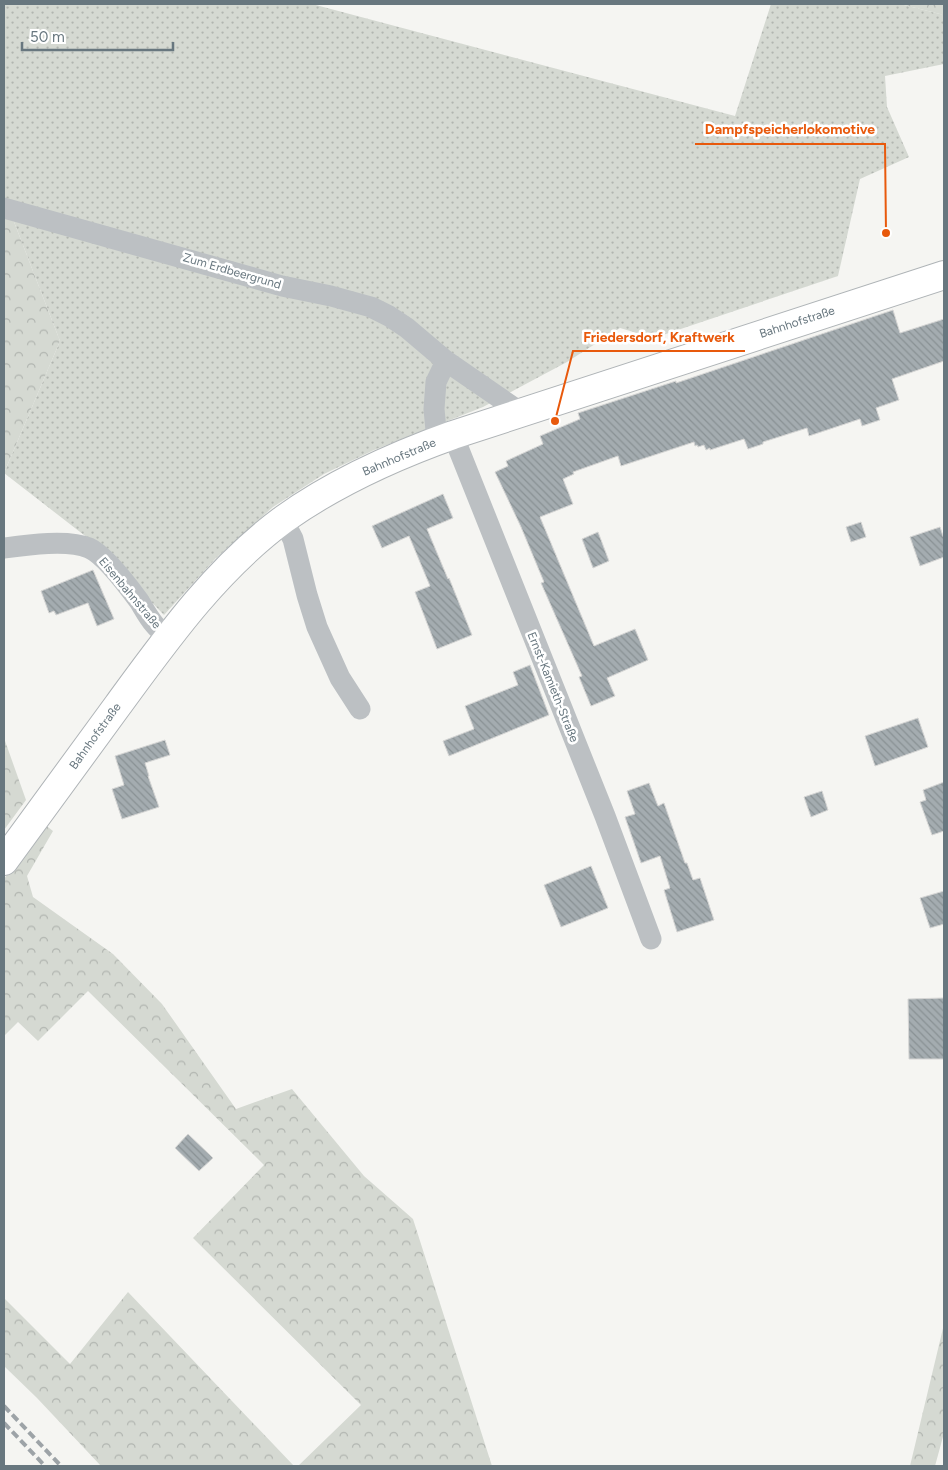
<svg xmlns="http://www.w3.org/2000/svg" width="948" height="1470" viewBox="0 0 948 1470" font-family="Figtree,sans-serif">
  <defs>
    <pattern id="grass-dots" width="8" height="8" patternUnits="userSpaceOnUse" patternTransform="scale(1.25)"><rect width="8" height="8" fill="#d5d9d2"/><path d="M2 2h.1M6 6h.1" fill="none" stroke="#b1b5b0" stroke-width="1.8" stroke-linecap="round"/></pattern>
    <pattern id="forest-crowns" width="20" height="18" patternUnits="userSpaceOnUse" patternTransform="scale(1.25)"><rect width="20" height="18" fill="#d5d9d2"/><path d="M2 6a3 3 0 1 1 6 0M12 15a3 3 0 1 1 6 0" fill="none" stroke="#b1b5b0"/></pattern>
    <pattern id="building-back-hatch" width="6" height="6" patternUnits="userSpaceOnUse" patternTransform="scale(1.25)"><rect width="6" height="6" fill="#a4acb0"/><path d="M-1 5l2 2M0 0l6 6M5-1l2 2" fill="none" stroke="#899194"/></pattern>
  </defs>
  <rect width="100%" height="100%" fill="#f5f5f2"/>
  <path fill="url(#grass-dots)" d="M 4,4 L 312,4 L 735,116 L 771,4 L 900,4 L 944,15 L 944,64 L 885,76 L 887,107 L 909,157 L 860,179 L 838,276 L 654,338 L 620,328 L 567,362 L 483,407 L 374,450 L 324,474 L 273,507 L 216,558 L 164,615 L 93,542 L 4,473 L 60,341 L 4,196 Z"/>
  <path fill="url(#forest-crowns)" d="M 900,4 L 944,4 L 944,15 Z
    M 4,196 L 60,341 L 4,473 Z
    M 4,738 L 26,800 L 4,830 Z
    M 44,824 L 53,831 L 27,876 L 33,897 L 113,954 L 162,1004 L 236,1109 L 292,1089 L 364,1176 L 413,1219 L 492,1466 L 298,1466 L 361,1405 L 193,1238 L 264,1165 L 88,991 L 38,1041 L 18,1022 L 4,1036 L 4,879 Z
    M 128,1292 L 294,1466 L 101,1466 L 37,1398 L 4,1366 L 4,1298 L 70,1364 Z
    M 944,1324 L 944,1433 L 935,1466 L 910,1466 Z"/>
  <path fill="url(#building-back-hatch)" stroke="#d6d6d5" d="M 893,310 L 900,333 L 944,319 L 944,361 L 892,379 L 899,400 L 876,408 L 880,420 L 862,426 L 860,419 L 809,436 L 807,428 L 763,442 L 763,444 L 748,449 L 744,439 L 710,450 L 710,448 L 706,450 L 704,445 L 698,447 L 697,445 L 695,446 L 694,442 L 621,466 L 618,456 L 573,472 L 574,474 L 563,479 L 573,504 L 540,517 L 594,646 L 635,629 L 648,660 L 607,678 L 615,696 L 591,706 L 579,677 L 582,676 L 541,583 L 544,582 L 521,527 L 495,472 L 508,466 L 506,461 L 543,444 L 540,436 L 580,419 L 578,413 L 676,381 L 676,383 Z
    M 443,494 L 453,518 L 427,529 L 448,579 L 449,578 L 472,635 L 437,649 L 415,592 L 430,586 L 409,536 L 382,548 L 372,526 Z
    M 861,522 L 866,537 L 851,542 L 846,527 Z
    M 940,527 L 944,539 L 944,557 L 920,566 L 910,537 Z
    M 598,532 L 609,561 L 593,568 L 582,539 Z
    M 93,570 L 114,619 L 97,626 L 88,603 L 56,615 L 54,611 L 49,613 L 41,591 Z
    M 530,665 L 549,715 L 449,756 L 443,741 L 474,729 L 465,706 L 518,685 L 513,672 Z
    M 918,718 L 928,747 L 875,766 L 865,736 Z
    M 165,740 L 170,755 L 145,763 L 149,776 L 148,776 L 159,807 L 122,819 L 112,789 L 124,785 L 115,756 Z
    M 944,782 L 944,831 L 932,835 L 920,802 L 926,800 L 923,790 Z
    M 649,783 L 658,806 L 664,803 L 685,863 L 687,863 L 693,880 L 700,878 L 714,920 L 677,932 L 664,890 L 670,888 L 660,856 L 641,863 L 625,817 L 635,814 L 627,791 Z
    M 822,791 L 828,810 L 811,817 L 804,797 Z
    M 591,866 L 608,908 L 561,927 L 544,885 Z
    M 944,891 L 944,924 L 930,928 L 920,898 Z
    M 944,998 L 944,1059 L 909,1059 L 908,999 Z
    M 188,1134 L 213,1158 L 199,1171 L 175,1148 Z"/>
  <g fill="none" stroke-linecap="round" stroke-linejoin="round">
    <defs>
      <path id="secondary" d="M 4,861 C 42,809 80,757 118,705 C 167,638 216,569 284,519 C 336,482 394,456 453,435 L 944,275"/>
    </defs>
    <use href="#secondary" stroke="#afb4b7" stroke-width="30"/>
    <path stroke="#bcc0c3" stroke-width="21" d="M 4,208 L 282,286 L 331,296 L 371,307 L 389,316 L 407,328 L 446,361 L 520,412
      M 453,435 L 605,816 L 651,939
      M 437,441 L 434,409 L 436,382 L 446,361
      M 283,520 L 293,539 L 307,595 L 317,627 L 340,678 L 360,709
      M 4,548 C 26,545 68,539 89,548 C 105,555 128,586 139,601 C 144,609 148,617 154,624 C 158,629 163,633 168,637"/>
    <use href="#secondary" stroke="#fff" stroke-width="28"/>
    <path stroke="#9da3a7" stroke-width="4" stroke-dasharray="8 4" stroke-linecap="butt" d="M 4,1406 L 61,1466
      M 4,1423 L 45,1466"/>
  </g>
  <g text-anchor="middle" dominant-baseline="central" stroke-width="5" stroke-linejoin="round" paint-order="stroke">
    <g font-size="12" fill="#68777f" stroke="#fff">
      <text transform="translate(232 271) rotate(16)">Zum Erdbeergrund</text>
      <text transform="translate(797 322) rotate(-18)">Bahnhofstraße</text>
      <text transform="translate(399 457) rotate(-23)">Bahnhofstraße</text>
      <text transform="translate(130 593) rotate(50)">Eisenbahnstraße</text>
      <text transform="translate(553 687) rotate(68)">Ernst-Kamieth-Straße</text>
      <text transform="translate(95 736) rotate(-54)">Bahnhofstraße</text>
    </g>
  </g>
  <path fill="none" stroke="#e8590c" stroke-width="2" d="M886 233L885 144H695M555 421L573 351H745"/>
  <g fill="#e8590c" stroke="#fff" stroke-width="2">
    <circle cx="886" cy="233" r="5"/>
    <circle cx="555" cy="421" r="5"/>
  </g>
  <g font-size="14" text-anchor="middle" font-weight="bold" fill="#e8590c" stroke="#fff" stroke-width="5" stroke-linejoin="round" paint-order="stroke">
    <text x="790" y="134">Dampfspeicherlokomotive</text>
    <text x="659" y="342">Friedersdorf, Kraftwerk</text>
  </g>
  <rect width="948" height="1470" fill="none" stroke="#68777f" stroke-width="10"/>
  <path d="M22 42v8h151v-8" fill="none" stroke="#68777f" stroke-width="2.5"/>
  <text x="30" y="42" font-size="15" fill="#68777f" stroke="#ffffff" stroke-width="4" paint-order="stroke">50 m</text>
</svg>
